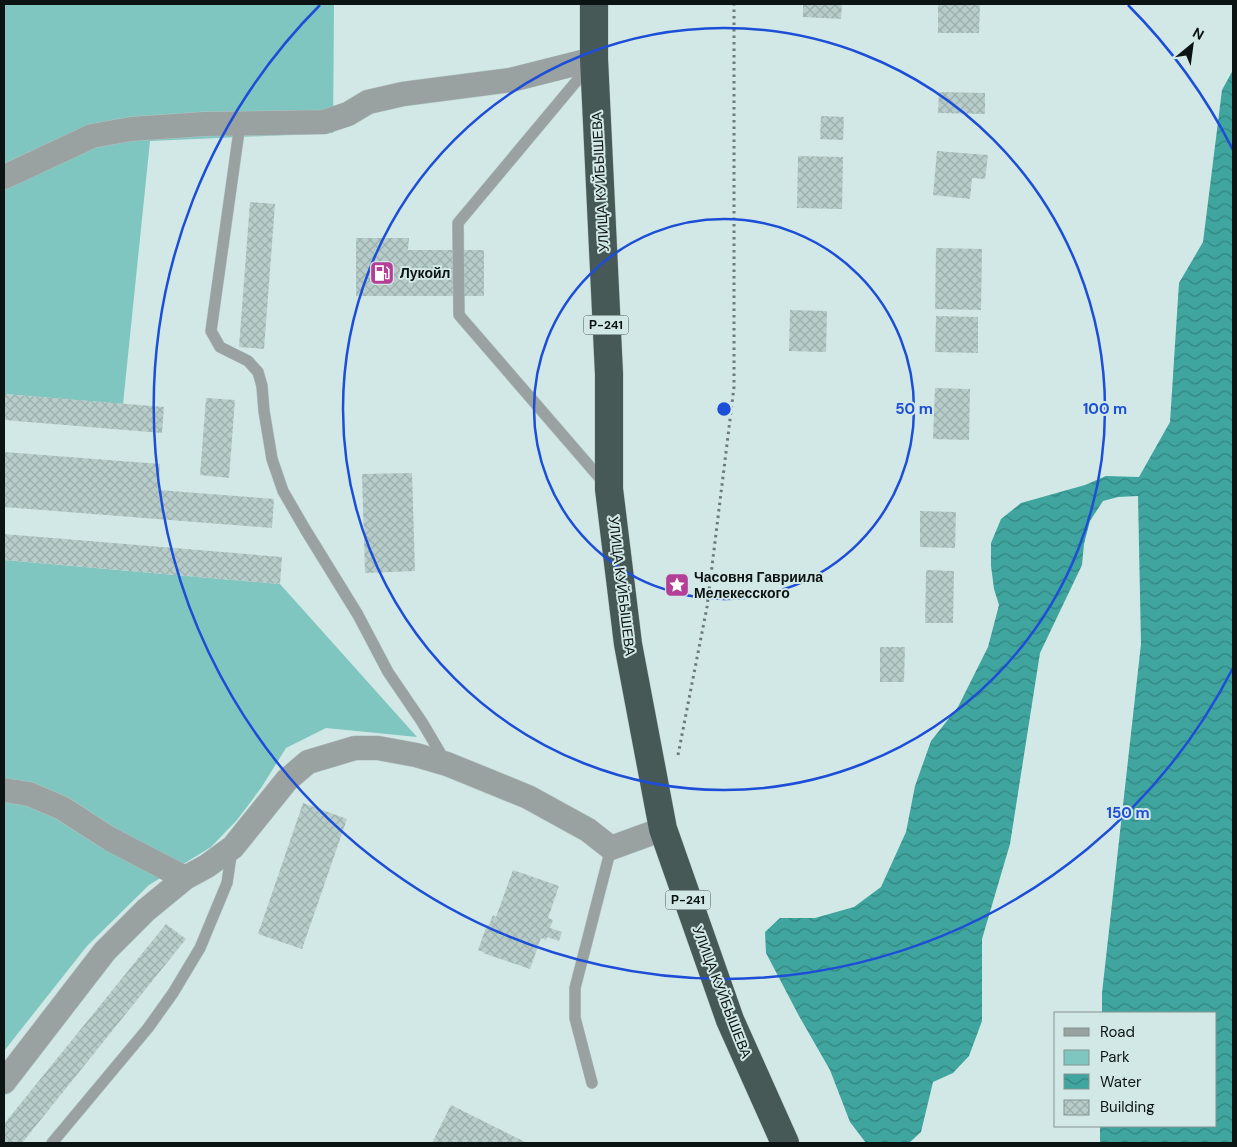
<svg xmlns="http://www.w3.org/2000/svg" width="1237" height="1147" viewBox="0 0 1237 1147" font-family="'DM Sans',sans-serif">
  <defs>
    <pattern id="water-waves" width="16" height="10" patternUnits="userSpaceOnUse" patternTransform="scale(1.25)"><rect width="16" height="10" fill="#3fa59e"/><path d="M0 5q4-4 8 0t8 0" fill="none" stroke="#338580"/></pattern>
    <pattern id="building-cross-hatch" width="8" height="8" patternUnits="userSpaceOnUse" patternTransform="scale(1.25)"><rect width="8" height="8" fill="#b7cdca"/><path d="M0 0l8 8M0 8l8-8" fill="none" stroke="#9cafad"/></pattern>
  </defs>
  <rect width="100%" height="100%" fill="#d2e8e6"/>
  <path fill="#7ec6bf" d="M 4,4 L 334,4 L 333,133 L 150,141 L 123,404 L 4,394 Z
    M 4,560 L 280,584 L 417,737 L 326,728 L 286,748 L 261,788 L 237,820 L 211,847 L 149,885 L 87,946 L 4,1051 Z"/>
  <path fill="url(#water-waves)" d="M 1233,70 L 1233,1143 L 1100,1143 L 1100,1126 L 1216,1126 L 1216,1013 L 1102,1013 L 1102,993 L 1141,644 L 1138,496 L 1118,497 L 1103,501 L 1090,521 L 1084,544 L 1082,565 L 1040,653 L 1010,844 L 982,939 L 982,1021 L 969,1056 L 953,1073 L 933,1082 L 921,1132 L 909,1143 L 866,1143 L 850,1122 L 830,1070 L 799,1016 L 766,953 L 765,932 L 780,918 L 815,918 L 854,907 L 881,887 L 906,832 L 915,786 L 931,741 L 958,707 L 988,647 L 999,605 L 994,589 L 991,566 L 991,543 L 1001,519 L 1021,503 L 1085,485 L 1106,476 L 1139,477 L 1170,422 L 1179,283 L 1203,242 L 1222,90 Z"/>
  <path fill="url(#building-cross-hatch)" d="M 803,4 L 842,4 L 841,19 L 803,17 Z
    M 938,4 L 980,4 L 979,33 L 938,33 Z
    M 939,92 L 985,93 L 985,114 L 938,113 Z
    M 821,116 L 844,117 L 843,140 L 820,139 Z
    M 937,151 L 988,155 L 985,179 L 972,178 L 970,199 L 933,195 Z
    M 798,156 L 843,157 L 842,209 L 797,208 Z
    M 250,202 L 275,204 L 264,349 L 239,347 Z
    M 356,238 L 409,238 L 408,250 L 484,250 L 484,296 L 356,296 Z
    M 936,248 L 982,249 L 981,310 L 935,309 Z
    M 790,310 L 827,311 L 826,352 L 789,351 Z
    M 936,316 L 978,317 L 978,353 L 935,352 Z
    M 935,388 L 970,389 L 969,440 L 933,439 Z
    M 4,394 L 164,407 L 162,433 L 4,420 Z
    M 206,398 L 235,400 L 229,478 L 200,475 Z
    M 4,452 L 160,464 L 158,490 L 274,499 L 272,528 L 4,507 Z
    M 412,473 L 415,571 L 365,573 L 362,474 Z
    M 920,511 L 956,512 L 955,548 L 920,547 Z
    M 4,534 L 282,557 L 280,584 L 4,560 Z
    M 926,570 L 954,571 L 953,623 L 925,623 Z
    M 880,647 L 905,647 L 904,682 L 880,682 Z
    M 303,803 L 347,819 L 302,949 L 258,934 Z
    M 513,870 L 559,886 L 548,918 L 553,920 L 550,928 L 562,932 L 559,941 L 547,937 L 546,940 L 541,938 L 530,969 L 483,953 L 484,952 L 478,950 L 487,925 L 489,925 L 493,915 L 496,917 Z
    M 166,924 L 186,939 L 22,1143 L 4,1143 L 4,1124 Z
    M 451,1105 L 527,1143 L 432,1143 Z"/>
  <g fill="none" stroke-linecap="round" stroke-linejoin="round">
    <defs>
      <path id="lane" d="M 590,65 L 458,223 L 459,315 L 605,484
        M 240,124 L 211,331 L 220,347 L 248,361 L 258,372 L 262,386 L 264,411 L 272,459 L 283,491 L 305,529 L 358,615 L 388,672 L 422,722 L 445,761
        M 592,1083 L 575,1018 L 575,988 L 611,848
        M 52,1143 L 148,1028 L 173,993 L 200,948 L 227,883 L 232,849"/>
      <path id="street" d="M 4,177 L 92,136 L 131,129 L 204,124 L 324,122 L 348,114 L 368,102 L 403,94 L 511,80 L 594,59
        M 4,790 L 29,794 L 62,808 L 110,839 L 185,878
        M 4,1082 L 105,951 L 146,910 L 185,878 L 207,866 L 233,847 L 287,780 L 308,762 L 355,748 L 378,748 L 416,755 L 447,764 L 528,797 L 588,830 L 611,848 L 663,829"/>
      <path id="highway" d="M 594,4 L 594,59 L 609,374 L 609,489 L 628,644 L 663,829 L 730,1020 L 785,1143"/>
    </defs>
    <use href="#lane" stroke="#b2c6c4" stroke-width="12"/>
    <use href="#street" stroke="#b2c6c4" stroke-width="25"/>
    <use href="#highway" stroke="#b2c6c4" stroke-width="29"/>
    <path stroke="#6c7a79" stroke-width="3" stroke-dasharray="2.5 4" stroke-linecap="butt" d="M 678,755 L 707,607 L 734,387 L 734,4"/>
    <use href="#lane" stroke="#99a2a1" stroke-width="11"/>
    <use href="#street" stroke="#99a2a1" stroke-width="24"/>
    <use href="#highway" stroke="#465957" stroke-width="28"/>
  </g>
  <g fill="none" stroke="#1d4ed8" stroke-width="2.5">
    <circle cx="724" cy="409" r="190"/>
    <circle cx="724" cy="409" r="381"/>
    <path d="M1233 668A571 571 0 1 1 320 5M1128 5A571 571 0 0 1 1233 150"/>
  </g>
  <defs>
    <symbol id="fuel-square" viewBox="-11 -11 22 22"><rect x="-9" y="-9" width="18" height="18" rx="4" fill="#b33f97" stroke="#d2e8e6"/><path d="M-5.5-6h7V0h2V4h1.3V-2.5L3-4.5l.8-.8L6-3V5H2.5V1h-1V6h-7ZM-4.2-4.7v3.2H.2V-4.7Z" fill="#fff"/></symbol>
    <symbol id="sight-square" viewBox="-11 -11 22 22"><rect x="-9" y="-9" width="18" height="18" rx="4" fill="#b33f97" stroke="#d2e8e6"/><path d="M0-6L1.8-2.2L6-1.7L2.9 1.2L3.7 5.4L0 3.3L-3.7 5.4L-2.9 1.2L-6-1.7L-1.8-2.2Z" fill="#fff"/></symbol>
  </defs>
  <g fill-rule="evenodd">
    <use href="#fuel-square" x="368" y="259" width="28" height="28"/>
    <use href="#sight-square" x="663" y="571" width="28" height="28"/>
  </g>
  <g text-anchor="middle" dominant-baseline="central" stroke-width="4" stroke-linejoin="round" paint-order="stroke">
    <g fill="#d2e8e6" stroke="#475452" stroke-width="1">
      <rect x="583.5" y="315.5" width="45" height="19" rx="4"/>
      <rect x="665.5" y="890.5" width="45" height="19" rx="4"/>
    </g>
    <g font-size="12" font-weight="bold" fill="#0c1413">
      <text x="606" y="325">Р-241</text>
      <text x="688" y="900">Р-241</text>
    </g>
    <g font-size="14" fill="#0c1413" stroke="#d2e8e6">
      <text transform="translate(600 182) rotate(-93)">УЛИЦА КУЙБЫШЕВА</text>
      <text transform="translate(622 586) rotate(83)">УЛИЦА КУЙБЫШЕВА</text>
      <text transform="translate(722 992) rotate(69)">УЛИЦА КУЙБЫШЕВА</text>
    </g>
    <g font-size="14" font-weight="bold" fill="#0c1413" stroke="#d2e8e6" text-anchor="start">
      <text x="400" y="273">Лукойл</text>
      <text x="694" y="577">Часовня Гавриила<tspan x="694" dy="16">Мелекесского</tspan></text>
    </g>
  </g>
  <circle cx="724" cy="409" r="8" fill="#1d4ed8" stroke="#d2e8e6" stroke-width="2.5"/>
  <g font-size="15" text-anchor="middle" font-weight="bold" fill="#1d4ed8" stroke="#d2e8e6" stroke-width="4" stroke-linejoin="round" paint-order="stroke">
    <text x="914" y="414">50 m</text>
    <text x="1105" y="414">100 m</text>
    <text x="1128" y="818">150 m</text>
  </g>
  <rect width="1237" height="1147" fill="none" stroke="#0c1413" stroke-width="10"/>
  <rect x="1054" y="1012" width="162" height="115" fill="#d2e8e6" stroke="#839392"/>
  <rect x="1064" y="1028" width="25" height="8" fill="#99a2a1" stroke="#839392"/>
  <text x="1100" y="1037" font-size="15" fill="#0c1413">Road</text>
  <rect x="1064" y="1050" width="25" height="15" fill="#7ec6bf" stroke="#839392"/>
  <text x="1100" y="1062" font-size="15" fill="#0c1413">Park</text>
  <rect x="1064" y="1074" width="25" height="15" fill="url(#water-waves)" stroke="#839392"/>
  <text x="1100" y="1087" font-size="15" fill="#0c1413">Water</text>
  <rect x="1064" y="1100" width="25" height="15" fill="url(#building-cross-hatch)" stroke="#839392"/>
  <text x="1100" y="1112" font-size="15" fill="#0c1413">Building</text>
  <g transform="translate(1192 45) rotate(29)" stroke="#d2e8e6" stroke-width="4" paint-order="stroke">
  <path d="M0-4L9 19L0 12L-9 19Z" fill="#0c1413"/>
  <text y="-8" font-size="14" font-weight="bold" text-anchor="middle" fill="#0c1413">N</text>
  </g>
</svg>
